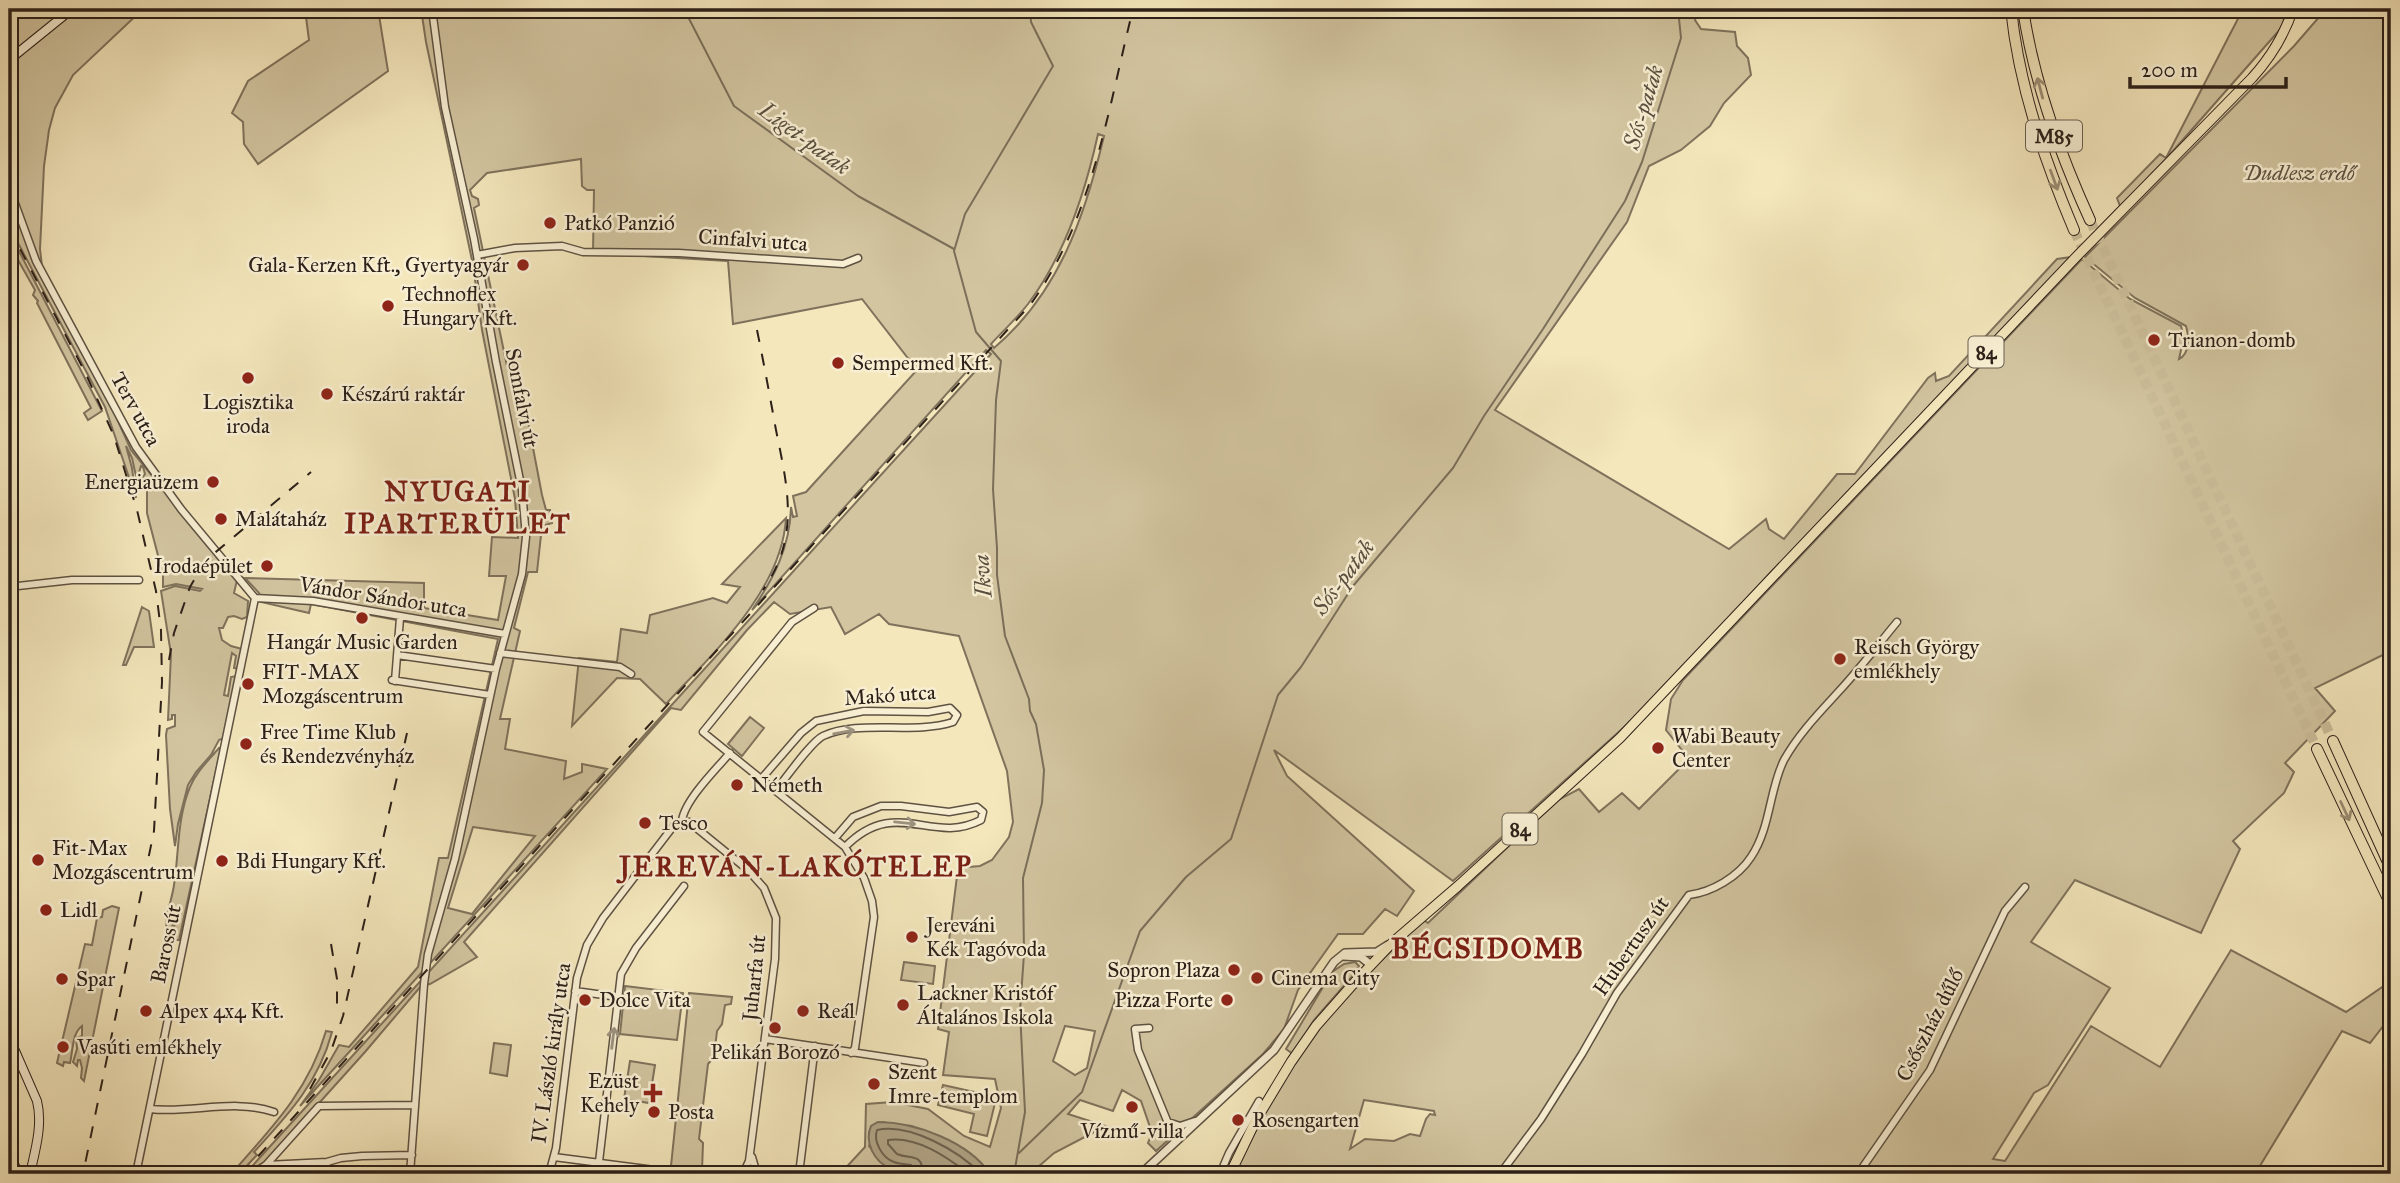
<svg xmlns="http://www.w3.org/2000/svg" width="2400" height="1183" viewBox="0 0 2400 1183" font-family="'IM FELL Great Primer',serif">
  <rect width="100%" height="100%" fill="#f4e7bc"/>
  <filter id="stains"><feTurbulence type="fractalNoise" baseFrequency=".00286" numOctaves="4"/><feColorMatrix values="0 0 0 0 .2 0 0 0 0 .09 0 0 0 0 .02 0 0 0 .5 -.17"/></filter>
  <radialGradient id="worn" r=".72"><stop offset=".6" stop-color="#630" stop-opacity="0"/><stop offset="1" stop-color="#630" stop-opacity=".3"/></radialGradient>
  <path fill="#d2c5a0" stroke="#7f725c" stroke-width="2" fill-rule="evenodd" d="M 9,9 L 143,9 L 73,75 L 55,108 L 49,130 L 44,166 L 40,249 L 43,275 L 113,410 L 131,450 L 237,580 L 234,593 L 248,601 L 247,617 L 242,619 L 234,616 L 228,617 L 223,628 L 219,628 L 222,640 L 231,646 L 242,649 L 239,669 L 234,668 L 236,656 L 232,653 L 224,695 L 228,696 L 231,677 L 237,676 L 224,738 L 219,740 L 211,755 L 196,772 L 188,785 L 178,824 L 175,846 L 170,809 L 166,735 L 167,729 L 175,726 L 175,715 L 172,715 L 172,719 L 168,720 L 171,654 L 161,591 L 175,586 L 200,591 L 202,589 L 176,584 L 163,587 L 163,575 L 147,513 L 147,486 L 142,485 L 142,478 L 145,474 L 143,467 L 141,466 L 138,476 L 141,479 L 140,485 L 138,485 L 132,458 L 126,446 L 132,468 L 136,498 L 105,407 L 9,226 Z
    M 305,9 L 378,9 L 388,71 L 258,164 L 244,144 L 243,122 L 232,113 L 248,81 L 309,40 Z
    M 421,9 L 1699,9 L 1695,20 L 1701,29 L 1735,32 L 1737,46 L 1748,58 L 1751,75 L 1724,103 L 1710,126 L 1681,150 L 1649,166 L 1627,222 L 1495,410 L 1729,549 L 1766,519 L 1769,529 L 1784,539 L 1837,474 L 1855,474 L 1928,378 L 1935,373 L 1936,381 L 1949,376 L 2057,259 L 2071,257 L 2120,206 L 2117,198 L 2160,154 L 2166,158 L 2243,9 L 2298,9 L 2166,159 L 1770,573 L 1652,702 L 1453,881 L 1274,750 L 1287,776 L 1414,891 L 1397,916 L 1385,909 L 1363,934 L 1338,934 L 1298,990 L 1284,1029 L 1263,1054 L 1156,1151 L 1148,1143 L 1152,1133 L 1141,1101 L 1122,1090 L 1113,1111 L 1080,1100 L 1068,1114 L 1124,1132 L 1114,1137 L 1100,1129 L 1054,1153 L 1030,1174 L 990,1174 C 965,1140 922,1128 882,1122 L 869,1146 L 890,1168 L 907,1171 L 913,1174 L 840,1174 L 865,1147 L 866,1104 L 893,1102 L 928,1109 L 964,1136 L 990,1147 L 1001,1108 L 995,1079 L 943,1075 L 949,1032 L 938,1029 L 958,868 L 980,866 L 992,860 L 1009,837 L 1013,822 L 1007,771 L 959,636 L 889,624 L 879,614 L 845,634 L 831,607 L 790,614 L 774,602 L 747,630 L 681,710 L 671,708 L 464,942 L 477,957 L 430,984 L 421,986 L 365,1052 L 267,1161 L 250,1174 L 245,1174 L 991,354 L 986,350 L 752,610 C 774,578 790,547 791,507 L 793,517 L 797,516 L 793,496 L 806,492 L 917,370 L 862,299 L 733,324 L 728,261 L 593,253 L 594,190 L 587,190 L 582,186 L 581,159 L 487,173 L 470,190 L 472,196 L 478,199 L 479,205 L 474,208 L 507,366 L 517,364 L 542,495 L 546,510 L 550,510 L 552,523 L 542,526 L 537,572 L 528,572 L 514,628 L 520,631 L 500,719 L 510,719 L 505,749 L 566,761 L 564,779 L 582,772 L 582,764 L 607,769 L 300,1106 L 319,1080 L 339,1045 L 349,1047 L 418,967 L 439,858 L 448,858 L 498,639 L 311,604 L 309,613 L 261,602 L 259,593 L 245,578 L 424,583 L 424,608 L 498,620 L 506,576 L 489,576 L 492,537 L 518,538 L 515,499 L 482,330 L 473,265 L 426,42 ZM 1098,134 L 1104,136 C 1085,216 1059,293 994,348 L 991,344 C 1003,331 1017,318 1028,304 C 1065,255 1085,194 1098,134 ZM 473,827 L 535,836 L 472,914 L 448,908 ZM 1065,1026 L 1095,1031 L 1087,1068 L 1075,1075 L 1053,1061 Z
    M 2326,9 L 2391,9 L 2391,651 L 2315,688 L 2335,711 L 2285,763 L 2294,772 L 2284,793 L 2233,841 L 2240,849 L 2201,933 L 2075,880 L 2031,942 L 2110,988 L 2048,1085 L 2034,1093 L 1993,1159 L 2005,1161 L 2091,1026 L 2160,1067 L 2231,950 L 2346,1012 L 2391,981 L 2391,1016 L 2370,1043 L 2342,1031 L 2255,1174 L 1234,1174 C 1254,1132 1276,1090 1302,1051 C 1335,1001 1381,961 1423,920 L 1428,923 L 1556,801 L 1579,789 L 1599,812 L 1622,793 L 1639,809 L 1689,759 L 1666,730 L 1671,699 L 1683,680 L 2082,259 L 2130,299 L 2181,326 L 2184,337 L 2179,359 C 2190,354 2189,336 2186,326 L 2135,298 L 2085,257 L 2294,46 ZM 1364,1100 L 1434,1111 L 1435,1115 L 1430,1114 L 1426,1119 L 1420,1136 L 1410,1134 L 1394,1141 L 1365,1139 L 1350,1149 Z
    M 9,232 L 102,411 L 88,420 L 84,413 L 91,408 L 37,303 L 38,301 L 33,295 L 35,290 L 9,244 Z
    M 786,518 C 782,591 712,654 666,704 L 640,679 L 617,678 L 572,726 L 579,658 L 617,662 L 621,629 L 647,633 L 650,615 L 713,598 L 727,603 L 740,587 L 722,584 Z
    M 142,607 L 149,611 L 154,647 L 134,647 L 126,665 L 123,665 Z
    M 750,717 L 764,728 L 742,756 L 728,744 Z
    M 219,748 L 221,748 L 179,940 L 176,940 L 172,936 L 178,909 L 170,933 L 167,933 C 164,918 172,900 174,885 C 179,853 177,818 190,787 C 196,772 208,761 219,748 Z
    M 112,906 L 119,908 L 84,1081 L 81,1078 L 82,1068 L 80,1060 L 78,1060 L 77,1066 L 73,1062 L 77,1049 L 76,1038 L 82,1036 L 82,1026 C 72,1033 73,1051 70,1063 L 64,1062 L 63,1066 L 57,1063 L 85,944 L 92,945 L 97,918 L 102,917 L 103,910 Z
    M 904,962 L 935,966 L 933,984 L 901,980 Z
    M 1355,962 L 1359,966 L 1356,972 L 1314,1020 L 1293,1054 L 1286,1049 L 1332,972 L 1344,964 Z
    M 625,986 L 683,993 L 677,1040 L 620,1034 Z
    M 689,993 L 732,997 L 731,1004 L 725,1005 L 722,1024 L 717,1031 L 714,1057 L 708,1064 L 699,1139 L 703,1143 L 702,1171 L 671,1166 Z
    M 326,1031 L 332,1032 C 319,1082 288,1115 254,1152 L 257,1155 L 239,1174 L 231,1174 C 271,1129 309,1090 326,1031 Z
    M 494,1043 L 511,1045 L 507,1076 L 490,1073 Z
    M 630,1061 L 655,1065 L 649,1103 L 624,1099 Z
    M 943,1085 L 979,1093 L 978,1099 L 995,1103 L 987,1136 L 970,1132 L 974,1114 L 938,1105 Z"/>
  <path fill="#b0a385" stroke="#7b6f5a" stroke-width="2" d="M 878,1122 C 915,1122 969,1142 990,1174 L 913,1174 C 905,1170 898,1172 891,1169 C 874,1162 864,1142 871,1126 Z"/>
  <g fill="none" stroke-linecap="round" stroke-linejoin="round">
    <path stroke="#6e624f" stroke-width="2" d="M 915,1174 L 911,1165 C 906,1164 899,1164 894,1162 C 882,1158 873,1141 877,1130 C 910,1123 959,1151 981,1174
      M 923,1174 C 922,1152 911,1160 897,1154 C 896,1153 889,1145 888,1144 L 888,1140 C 917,1136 947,1157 969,1174"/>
    <path stroke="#7b6f5a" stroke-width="2" d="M 684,9 L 734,106 L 858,196 L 954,249
      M 1019,1153 L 1082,1092 L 1140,931 L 1186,877 L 1231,839 L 1278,695 L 1301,667 L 1353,586 L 1453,468 L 1484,416 L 1543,329 L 1625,201 L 1642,162 L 1681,38 L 1678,9
      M 1014,1174 L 1025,1112 L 1020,1011 L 1024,954 L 1023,878 L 1042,803 L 1044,770 L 1036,724 L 1030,711 L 1029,699 L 1005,636 L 997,575 L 997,548 L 993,489 L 996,400 L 1001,361 L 976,332 L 954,251 L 965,214 L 1053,66 L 1031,22 L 1030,9"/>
    <path stroke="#ccbf9b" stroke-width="10" stroke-dasharray="10 5" stroke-linecap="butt" d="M 2090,220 L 2333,741
      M 2074,230 L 2317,749"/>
    <defs>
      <path id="minor" d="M 9,187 L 36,261 L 136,447 L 181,509 L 255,598
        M 477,255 L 515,248 L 562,246 L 583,252 L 679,253 L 843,264 L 858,258
        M 9,587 L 72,580 L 139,580
        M 255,598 L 313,601 L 505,634
        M 814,608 L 792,622 L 703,732 L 845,847 L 864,878 L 872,901 L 874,917 L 855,1048 L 851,1053
        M 500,653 L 620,667 L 631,674
        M 397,655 L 496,669
        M 392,680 L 490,695
        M 395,681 L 400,618
        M 762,778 L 801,733 L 816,721 L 864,711 L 928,712 L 950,708 L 957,715 L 953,722 C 913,735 859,719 823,736 C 811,742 786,778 776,790
        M 682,821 L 689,822 L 748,870 L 764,888 L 776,918 L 775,959 L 749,1161 L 743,1174
        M 835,838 L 853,817 L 881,806 L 901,806 L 949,812 L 977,807 L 983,812 L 981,820 C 931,846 896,795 845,847
        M 575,991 L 618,997
        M 1149,1028 L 1135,1029 L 1138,1050 L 1175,1140
        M 765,1039 L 924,1063
        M 150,1109 C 191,1114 233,1098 274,1112
        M 1168,1122 L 1180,1126 L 1195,1121
        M 9,1154 L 20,1174
        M 554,1157 L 685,1174
        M 752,1157 L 757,1174
        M 327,1162 L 328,1174
        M 599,1162 L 621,974 L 636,948 L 684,886
        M 266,1165 L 327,1162 L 341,1158 L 362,1156 L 412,1155
        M 136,1174 L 255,598
        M 252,1174 L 266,1165 L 319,1106 L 415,1105
        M 410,1174 L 424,984 L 428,954 L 455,859 L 496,669 L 522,574 L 526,537 L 522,490 L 496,362 L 474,239 L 445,107 L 432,9
        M 549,1174 L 556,1148 L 577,978 L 587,945 L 603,918 L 662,841 L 675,824 L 682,821 C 684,801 716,769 730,753
        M 799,1174 L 815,1046
        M 1220,1174 L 1229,1153 L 1259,1101
        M 1500,1174 L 1541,1119 L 1582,1054 L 1617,993 L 1689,895 C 1712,892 1738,877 1751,857 C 1771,827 1769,790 1784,760 C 1799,733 1821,711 1841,689 C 1861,667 1878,645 1897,622
        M 1858,1174 L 1930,1070 L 2005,911 L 2025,887"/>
      <path id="tertiary" d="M 1343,956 L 1361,957 L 1371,965
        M 1141,1174 L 1274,1050 L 1334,962 L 1345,953 L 1377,952 L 1388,945"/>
      <path id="secondary" d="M 9,60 L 72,9
        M 9,1037 L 37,1101 C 43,1125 35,1151 30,1174"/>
      <path id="primary" d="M 1230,1174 L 1256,1120 L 1291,1062 L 1316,1026 L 1354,983 L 1392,943 L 1458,886 L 1620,738 L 2079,254 L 2252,78 C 2271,57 2284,36 2293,9"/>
      <path id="trunk" d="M 2011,9 C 2019,86 2044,159 2074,230
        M 2023,9 C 2034,83 2059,152 2090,220
        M 2333,741 L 2391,869
        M 2317,749 L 2391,905"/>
    </defs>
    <use href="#minor" stroke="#5e5242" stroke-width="9"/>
    <use href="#tertiary" stroke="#5e5242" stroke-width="10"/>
    <use href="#secondary" stroke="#2c2019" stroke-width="10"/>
    <use href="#primary" stroke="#2c2019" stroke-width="11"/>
    <use href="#trunk" stroke="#2c2019" stroke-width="12"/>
    <use href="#minor" stroke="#f8efd3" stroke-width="6"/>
    <use href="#tertiary" stroke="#f8efd3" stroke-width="7"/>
    <use href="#secondary" stroke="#f8efd3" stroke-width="8"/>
    <use href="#primary" stroke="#f4e7bc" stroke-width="9"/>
    <use href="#trunk" stroke="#f4e7bc" stroke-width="10"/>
    <path stroke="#2c2019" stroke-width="2" stroke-dasharray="12 12" stroke-linecap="butt" d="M 9,228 L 85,372 L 114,436 L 137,510 L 156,591 L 161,630 L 162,682 L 154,831 L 83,1174
      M 757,330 C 764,364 770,397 776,430 C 788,489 800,537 763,590
      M 169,660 L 174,633 L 190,587 L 205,561 L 311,472
      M 331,944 L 337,979 L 337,1012
      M 310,1089 L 331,1051 L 343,1016 L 407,733
      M 242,1174 L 1030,305 C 1093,219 1108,109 1133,9"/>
  </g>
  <defs><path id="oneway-shaft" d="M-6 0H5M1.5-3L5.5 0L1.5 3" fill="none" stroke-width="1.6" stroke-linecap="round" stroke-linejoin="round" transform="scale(1.75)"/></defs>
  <g stroke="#9a8d73">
    <use href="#oneway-shaft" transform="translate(2040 88) rotate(-105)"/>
    <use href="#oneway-shaft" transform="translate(2054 180) rotate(70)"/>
    <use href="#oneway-shaft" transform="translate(2345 811) rotate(65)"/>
  </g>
  <g stroke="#9c927f">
    <use href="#oneway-shaft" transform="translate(844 732) rotate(-10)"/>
    <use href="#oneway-shaft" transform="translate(905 823) rotate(6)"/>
    <use href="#oneway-shaft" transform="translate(613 1038) rotate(-83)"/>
  </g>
  <g fill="#8f2418" stroke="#f8efd3" stroke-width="2.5">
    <circle cx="550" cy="223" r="7"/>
    <circle cx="523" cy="265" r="7"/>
    <circle cx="388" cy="306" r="7"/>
    <circle cx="2154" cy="340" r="7"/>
    <circle cx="838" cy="363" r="7"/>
    <circle cx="248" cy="378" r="7"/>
    <circle cx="327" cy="394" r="7"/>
    <circle cx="213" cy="482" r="7"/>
    <circle cx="221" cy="519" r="7"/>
    <circle cx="267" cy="566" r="7"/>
    <circle cx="362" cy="618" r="7"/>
    <circle cx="1840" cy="659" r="7"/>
    <circle cx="248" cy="684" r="7"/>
    <circle cx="246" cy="744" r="7"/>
    <circle cx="1658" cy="748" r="7"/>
    <circle cx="737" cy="785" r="7"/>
    <circle cx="645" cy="823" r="7"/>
    <circle cx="38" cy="860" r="7"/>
    <circle cx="222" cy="861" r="7"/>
    <circle cx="46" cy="910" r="7"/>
    <circle cx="912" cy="937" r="7"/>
    <circle cx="1234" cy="970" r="7"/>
    <circle cx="1257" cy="978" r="7"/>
    <circle cx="62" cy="979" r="7"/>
    <circle cx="585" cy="1000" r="7"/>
    <circle cx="1227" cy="1000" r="7"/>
    <circle cx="903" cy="1005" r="7"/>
    <circle cx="146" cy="1011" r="7"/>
    <circle cx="803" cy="1011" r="7"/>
    <circle cx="775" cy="1028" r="7"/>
    <circle cx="63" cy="1047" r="7"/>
    <circle cx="874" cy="1084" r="7"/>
    <path d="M649.5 1082.5h7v7h7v7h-7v7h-7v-7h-7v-7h7z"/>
    <circle cx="1132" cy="1107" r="7"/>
    <circle cx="654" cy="1112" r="7"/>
    <circle cx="1238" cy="1120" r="7"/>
  </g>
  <g text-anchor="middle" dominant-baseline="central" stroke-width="5" stroke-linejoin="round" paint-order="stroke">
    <g fill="#f8efd3" stroke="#695e51" stroke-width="2">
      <rect x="2026" y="120.5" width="56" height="31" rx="5"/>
      <rect x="1968.5" y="336.5" width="35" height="31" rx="5"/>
      <rect x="1502.5" y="813.5" width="35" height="31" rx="5"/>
    </g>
    <g font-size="19" font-weight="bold" fill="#2c2019">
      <text x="2054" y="136">M85</text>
      <text x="1986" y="352">84</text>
      <text x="1520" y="829">84</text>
    </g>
    <g font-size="21" font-style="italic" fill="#5e5242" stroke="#f8efd3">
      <text x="2299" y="173">Dudlesz erdő</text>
    </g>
    <g font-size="21" fill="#2c2019" stroke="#f8efd3" text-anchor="start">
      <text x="564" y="223">Patkó Panzió</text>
      <text x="509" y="265" text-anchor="end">Gala-Kerzen Kft., Gyertyagyár</text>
      <text x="402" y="294">Technoflex<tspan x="402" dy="24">Hungary Kft.</tspan></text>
      <text x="2168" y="340">Trianon-domb</text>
      <text x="852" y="363">Sempermed Kft.</text>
      <text x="341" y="394">Készárú raktár</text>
      <text x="248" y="402" text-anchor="middle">Logisztika<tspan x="248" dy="24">iroda</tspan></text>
      <text x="199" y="482" text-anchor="end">Energiaüzem</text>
      <text x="235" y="519">Malátaház</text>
      <text x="253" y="566" text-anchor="end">Irodaépület</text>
      <text x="362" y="642" text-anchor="middle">Hangár Music Garden</text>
      <text x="1854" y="647">Reisch György<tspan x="1854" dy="24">emlékhely</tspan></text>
      <text x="262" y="672">FIT-MAX<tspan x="262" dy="24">Mozgáscentrum</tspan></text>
      <text x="260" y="732">Free Time Klub<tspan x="260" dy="24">és Rendezvényház</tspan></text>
      <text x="1672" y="736">Wabi Beauty<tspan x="1672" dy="24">Center</tspan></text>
      <text x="751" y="785">Németh</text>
      <text x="659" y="823">Tesco</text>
      <text x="52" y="848">Fit-Max<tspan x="52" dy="24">Mozgáscentrum</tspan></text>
      <text x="236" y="861">Bdi Hungary Kft.</text>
      <text x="60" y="910">Lidl</text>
      <text x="926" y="925">Jereváni<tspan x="926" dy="24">Kék Tagóvoda</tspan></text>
      <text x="1220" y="970" text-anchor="end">Sopron Plaza</text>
      <text x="1271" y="978">Cinema City</text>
      <text x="76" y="979">Spar</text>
      <text x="917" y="993">Lackner Kristóf<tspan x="917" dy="24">Általános Iskola</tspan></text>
      <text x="599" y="1000">Dolce Vita</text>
      <text x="1213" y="1000" text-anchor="end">Pizza Forte</text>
      <text x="160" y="1011">Alpex 4x4 Kft.</text>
      <text x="817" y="1011">Reál</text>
      <text x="77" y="1047">Vasúti emlékhely</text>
      <text x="775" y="1052" text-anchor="middle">Pelikán Borozó</text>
      <text x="888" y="1072">Szent<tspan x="888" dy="24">Imre-templom</tspan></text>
      <text x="639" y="1081" text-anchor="end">Ezüst<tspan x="639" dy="24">Kehely</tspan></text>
      <text x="668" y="1112">Posta</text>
      <text x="1252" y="1120">Rosengarten</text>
      <text x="1132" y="1131" text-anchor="middle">Vízmű-villa</text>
    </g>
    <g font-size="21" fill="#2c2019" stroke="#f8efd3">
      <text transform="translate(753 240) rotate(4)">Cinfalvi utca</text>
      <text transform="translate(522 398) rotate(79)">Somfalvi út</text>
      <text transform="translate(136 409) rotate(61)">Terv utca</text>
      <text transform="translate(383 597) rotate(9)">Vándor Sándor utca</text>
      <text transform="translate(890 695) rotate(-4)">Makó utca</text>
      <text transform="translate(166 944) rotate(-78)">Baross út</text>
      <text transform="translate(1631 946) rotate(-55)">Hubertusz út</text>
      <text transform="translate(754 978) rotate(-84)">Juharfa út</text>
      <text transform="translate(1930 1025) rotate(-63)">Csőszház dűlő</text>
      <text transform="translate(551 1053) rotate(-82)">IV. László király utca</text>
    </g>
    <g font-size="23" font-style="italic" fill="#5a4e3f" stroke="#f8efd3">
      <text transform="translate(1643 107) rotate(-73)">Sós-patak</text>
      <text transform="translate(805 138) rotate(36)">Liget-patak</text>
      <text transform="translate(982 576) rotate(-95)">Ikva</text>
      <text transform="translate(1343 577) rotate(-53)">Sós-patak</text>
    </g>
    <g font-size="28" font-weight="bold" letter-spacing="2" fill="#7a1f14" stroke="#f8efd3">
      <text x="458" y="491">NYUGATI<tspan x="458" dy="32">IPARTERÜLET</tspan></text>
      <text x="796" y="866">JEREVÁN-LAKÓTELEP</text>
      <text x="1488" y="948">BÉCSIDOMB</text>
    </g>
  </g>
  <rect width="2400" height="1183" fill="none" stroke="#f4e7bc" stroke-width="35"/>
  <rect x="10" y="10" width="2379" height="1162" fill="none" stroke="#2c2019" stroke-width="3.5"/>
  <rect x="18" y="18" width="2365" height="1148" fill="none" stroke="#2c2019" stroke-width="2"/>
  <path d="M2130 77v10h156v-10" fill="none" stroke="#2c2019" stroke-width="3.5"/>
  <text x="2141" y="77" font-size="21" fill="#2c2019" stroke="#f8efd3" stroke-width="5" paint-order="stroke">200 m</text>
  <rect width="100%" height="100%" filter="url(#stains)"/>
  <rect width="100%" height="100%" fill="url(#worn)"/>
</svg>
